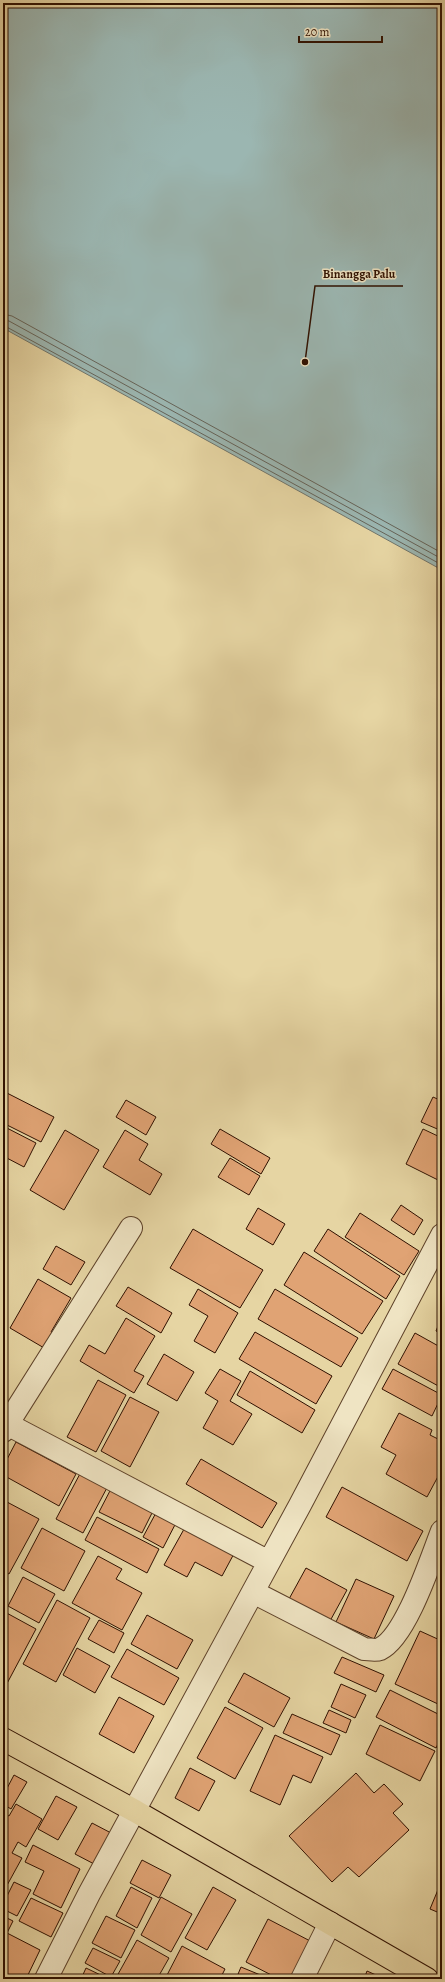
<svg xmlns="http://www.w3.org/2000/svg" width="445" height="1982" viewBox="0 0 445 1982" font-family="Alegreya,serif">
  <rect width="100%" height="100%" fill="#e6d5a3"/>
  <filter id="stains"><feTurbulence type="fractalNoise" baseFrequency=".005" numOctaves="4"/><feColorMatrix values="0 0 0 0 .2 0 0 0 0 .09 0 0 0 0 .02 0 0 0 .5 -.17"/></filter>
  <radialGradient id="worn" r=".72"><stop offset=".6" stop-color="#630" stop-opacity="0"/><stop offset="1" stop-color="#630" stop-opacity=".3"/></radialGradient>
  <path fill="#9bb6b1" stroke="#70746a" d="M 3,3 L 442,3 L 442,570 L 3,328 Z"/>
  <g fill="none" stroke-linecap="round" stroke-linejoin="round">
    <path stroke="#656358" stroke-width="1" d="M 3,314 L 12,316 L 442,553
      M 3,320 L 9,321 L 442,559
      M 3,325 L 442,565"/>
  </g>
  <path fill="#e0a374" stroke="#2f1000" d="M 3,1091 L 54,1117 L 41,1142 L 3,1123 Z
    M 433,1097 L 442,1101 L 442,1131 L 421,1122 Z
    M 126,1100 L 156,1117 L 146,1135 L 116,1117 Z
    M 3,1126 L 36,1143 L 24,1167 L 3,1156 Z
    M 220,1129 L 270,1158 L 261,1174 L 211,1144 Z
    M 423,1129 L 442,1138 L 442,1177 L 440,1181 L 406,1164 Z
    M 65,1130 L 99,1150 L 64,1210 L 30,1190 Z
    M 125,1130 L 148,1144 L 139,1160 L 162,1174 L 150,1195 L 103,1167 Z
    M 230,1158 L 260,1176 L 249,1195 L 218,1177 Z
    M 401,1205 L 423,1220 L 414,1235 L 391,1220 Z
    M 258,1208 L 285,1224 L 273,1245 L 246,1229 Z
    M 360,1213 L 419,1251 L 404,1275 L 345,1237 Z
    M 193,1229 L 263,1270 L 240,1308 L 170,1268 Z
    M 328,1229 L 400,1276 L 386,1299 L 314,1251 Z
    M 56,1246 L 85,1262 L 71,1285 L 43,1269 Z
    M 304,1252 L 383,1301 L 362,1334 L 284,1285 Z
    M 38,1279 L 71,1298 L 51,1332 L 60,1337 L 51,1352 L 10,1328 Z
    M 128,1287 L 172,1313 L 161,1333 L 116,1306 Z
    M 198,1289 L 238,1313 L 215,1353 L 194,1341 L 208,1316 L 189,1305 Z
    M 275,1289 L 358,1338 L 341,1367 L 258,1319 Z
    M 442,1316 L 442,1334 L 436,1331 Z
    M 126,1318 L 155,1336 L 134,1371 L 144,1376 L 134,1393 L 80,1361 L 89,1345 L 105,1354 Z
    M 255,1332 L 332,1376 L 316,1404 L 239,1359 Z
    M 415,1333 L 442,1348 L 442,1388 L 398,1364 Z
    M 164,1354 L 194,1372 L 177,1401 L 147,1384 Z
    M 220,1369 L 241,1381 L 230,1401 L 252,1414 L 233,1445 L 203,1428 L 218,1401 L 205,1393 Z
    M 393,1369 L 442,1395 L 432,1416 L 382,1389 Z
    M 250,1371 L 315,1410 L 302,1433 L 237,1395 Z
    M 98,1380 L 126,1395 L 96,1452 L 67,1437 Z
    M 130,1397 L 159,1412 L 130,1467 L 101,1451 Z
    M 399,1413 L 432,1430 L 430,1435 L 442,1441 L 442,1469 L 427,1497 L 386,1474 L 396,1455 L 381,1447 Z
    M 16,1442 L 76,1474 L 59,1506 L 3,1475 L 3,1467 Z
    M 201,1459 L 277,1503 L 262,1528 L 186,1484 Z
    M 82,1470 L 109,1484 L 83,1533 L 56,1519 Z
    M 113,1485 L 155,1507 L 142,1533 L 99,1512 Z
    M 342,1487 L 423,1531 L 407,1561 L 326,1517 Z
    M 7,1502 L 39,1519 L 9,1574 L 3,1571 L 3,1527 L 6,1523 L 3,1521 L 3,1508 Z
    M 158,1509 L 178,1519 L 163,1548 L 143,1537 Z
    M 97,1517 L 159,1549 L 147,1573 L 85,1540 Z
    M 188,1522 L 237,1548 L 222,1576 L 195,1562 L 187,1577 L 164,1565 Z
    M 42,1528 L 85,1551 L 64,1591 L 21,1568 Z
    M 98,1556 L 122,1569 L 116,1579 L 142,1593 L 122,1630 L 72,1603 Z
    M 306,1568 L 347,1590 L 330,1621 L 289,1599 Z
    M 23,1577 L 55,1594 L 39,1623 L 8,1606 Z
    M 356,1579 L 394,1596 L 374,1639 L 336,1622 Z
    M 57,1600 L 90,1618 L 56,1682 L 23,1664 Z
    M 3,1611 L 36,1629 L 3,1691 Z
    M 147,1615 L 193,1640 L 177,1669 L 131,1644 Z
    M 99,1620 L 124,1633 L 114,1653 L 88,1639 Z
    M 420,1631 L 442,1641 L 442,1695 L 438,1704 L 395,1684 Z
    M 77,1648 L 110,1666 L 95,1693 L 63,1675 Z
    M 127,1649 L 179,1678 L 164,1705 L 111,1677 Z
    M 342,1657 L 384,1675 L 376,1692 L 334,1673 Z
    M 244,1673 L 290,1698 L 274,1727 L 228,1702 Z
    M 341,1684 L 366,1695 L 355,1718 L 331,1707 Z
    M 390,1690 L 442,1716 L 442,1736 L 436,1748 L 376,1717 Z
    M 119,1697 L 154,1716 L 134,1753 L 99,1734 Z
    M 225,1707 L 263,1728 L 235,1779 L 197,1758 Z
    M 329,1710 L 351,1720 L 346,1733 L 323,1723 Z
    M 292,1714 L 340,1735 L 331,1755 L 283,1733 Z
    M 380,1725 L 435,1751 L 420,1781 L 366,1754 Z
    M 275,1735 L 323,1757 L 311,1783 L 293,1775 L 280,1805 L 250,1791 Z
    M 190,1768 L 215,1781 L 199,1811 L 175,1798 Z
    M 356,1773 L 374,1793 L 384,1784 L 403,1804 L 393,1813 L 409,1830 L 359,1877 L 348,1867 L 332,1882 L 289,1836 Z
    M 14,1775 L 27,1782 L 11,1809 L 3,1804 L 3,1796 Z
    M 56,1796 L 77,1807 L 58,1840 L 38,1829 Z
    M 16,1804 L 42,1819 L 26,1847 L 18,1842 L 12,1853 L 22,1858 L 5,1889 L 3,1888 L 3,1813 L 9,1816 Z
    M 92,1823 L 113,1834 L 96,1865 L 75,1854 Z
    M 33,1845 L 80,1869 L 61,1908 L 33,1894 L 44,1871 L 25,1862 Z
    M 142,1860 L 171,1875 L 159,1898 L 130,1883 Z
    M 442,1880 L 442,1914 L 430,1909 Z
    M 14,1882 L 31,1890 L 17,1916 L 3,1909 L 3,1904 Z
    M 131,1887 L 152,1898 L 137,1928 L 116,1916 Z
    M 213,1887 L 236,1900 L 207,1950 L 185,1938 Z
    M 161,1897 L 192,1914 L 171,1952 L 141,1935 Z
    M 31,1898 L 63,1913 L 51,1937 L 19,1921 Z
    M 3,1916 L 13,1921 L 7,1933 L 40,1950 L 26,1979 L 3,1979 Z
    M 106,1916 L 135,1930 L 121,1958 L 92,1943 Z
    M 268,1919 L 314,1943 L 295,1979 L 279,1979 L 246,1962 Z
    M 137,1940 L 169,1958 L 157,1979 L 123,1979 L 117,1976 Z
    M 182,1946 L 225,1969 L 220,1979 L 165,1979 Z
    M 93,1948 L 120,1961 L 111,1977 L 85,1963 Z
    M 241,1967 L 270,1979 L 236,1979 Z
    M 86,1968 L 109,1979 L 81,1979 Z
    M 367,1971 L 385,1979 L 364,1979 Z"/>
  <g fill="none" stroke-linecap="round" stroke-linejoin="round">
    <defs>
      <path id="minor" d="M 7,1424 L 269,1562
        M 3,1431 L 131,1228
        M 253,1592 L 364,1649 C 369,1649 375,1651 380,1649 C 406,1637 431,1559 442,1531
        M 46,1979 L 89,1894 L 300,1505 L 442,1235
        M 302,1979 L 330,1923"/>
      <path id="major" d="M 3,1739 L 135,1811 L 427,1979"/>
    </defs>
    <use href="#minor" stroke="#5d4129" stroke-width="24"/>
    <use href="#major" stroke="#2f1000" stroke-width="24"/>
    <use href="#minor" stroke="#efe4c3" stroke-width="22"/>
    <use href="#major" stroke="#e6d5a3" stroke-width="22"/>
  </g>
  <path fill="none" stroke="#2f1000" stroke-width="1.5" d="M305 362L315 286H403"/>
  <circle fill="#2f1000" stroke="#efe4c3" stroke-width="1.5" cx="305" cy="362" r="4"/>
  <g font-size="12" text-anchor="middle" font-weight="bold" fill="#2f1000" stroke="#efe4c3" stroke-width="3" stroke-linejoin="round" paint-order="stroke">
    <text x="359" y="278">Binangga Palu</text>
  </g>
  <rect width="445" height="1982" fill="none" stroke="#e6d5a3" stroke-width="16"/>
  <rect x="4" y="4" width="437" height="1974" fill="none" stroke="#2f1000" stroke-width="2"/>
  <rect x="8" y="8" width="429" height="1966" fill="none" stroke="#2f1000"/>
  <path d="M299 36v6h83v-6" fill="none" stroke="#2f1000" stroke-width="2"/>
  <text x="305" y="36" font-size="12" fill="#2f1000" stroke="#efe4c3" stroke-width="3" paint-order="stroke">20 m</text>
  <rect width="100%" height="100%" filter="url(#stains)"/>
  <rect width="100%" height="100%" fill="url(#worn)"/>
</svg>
